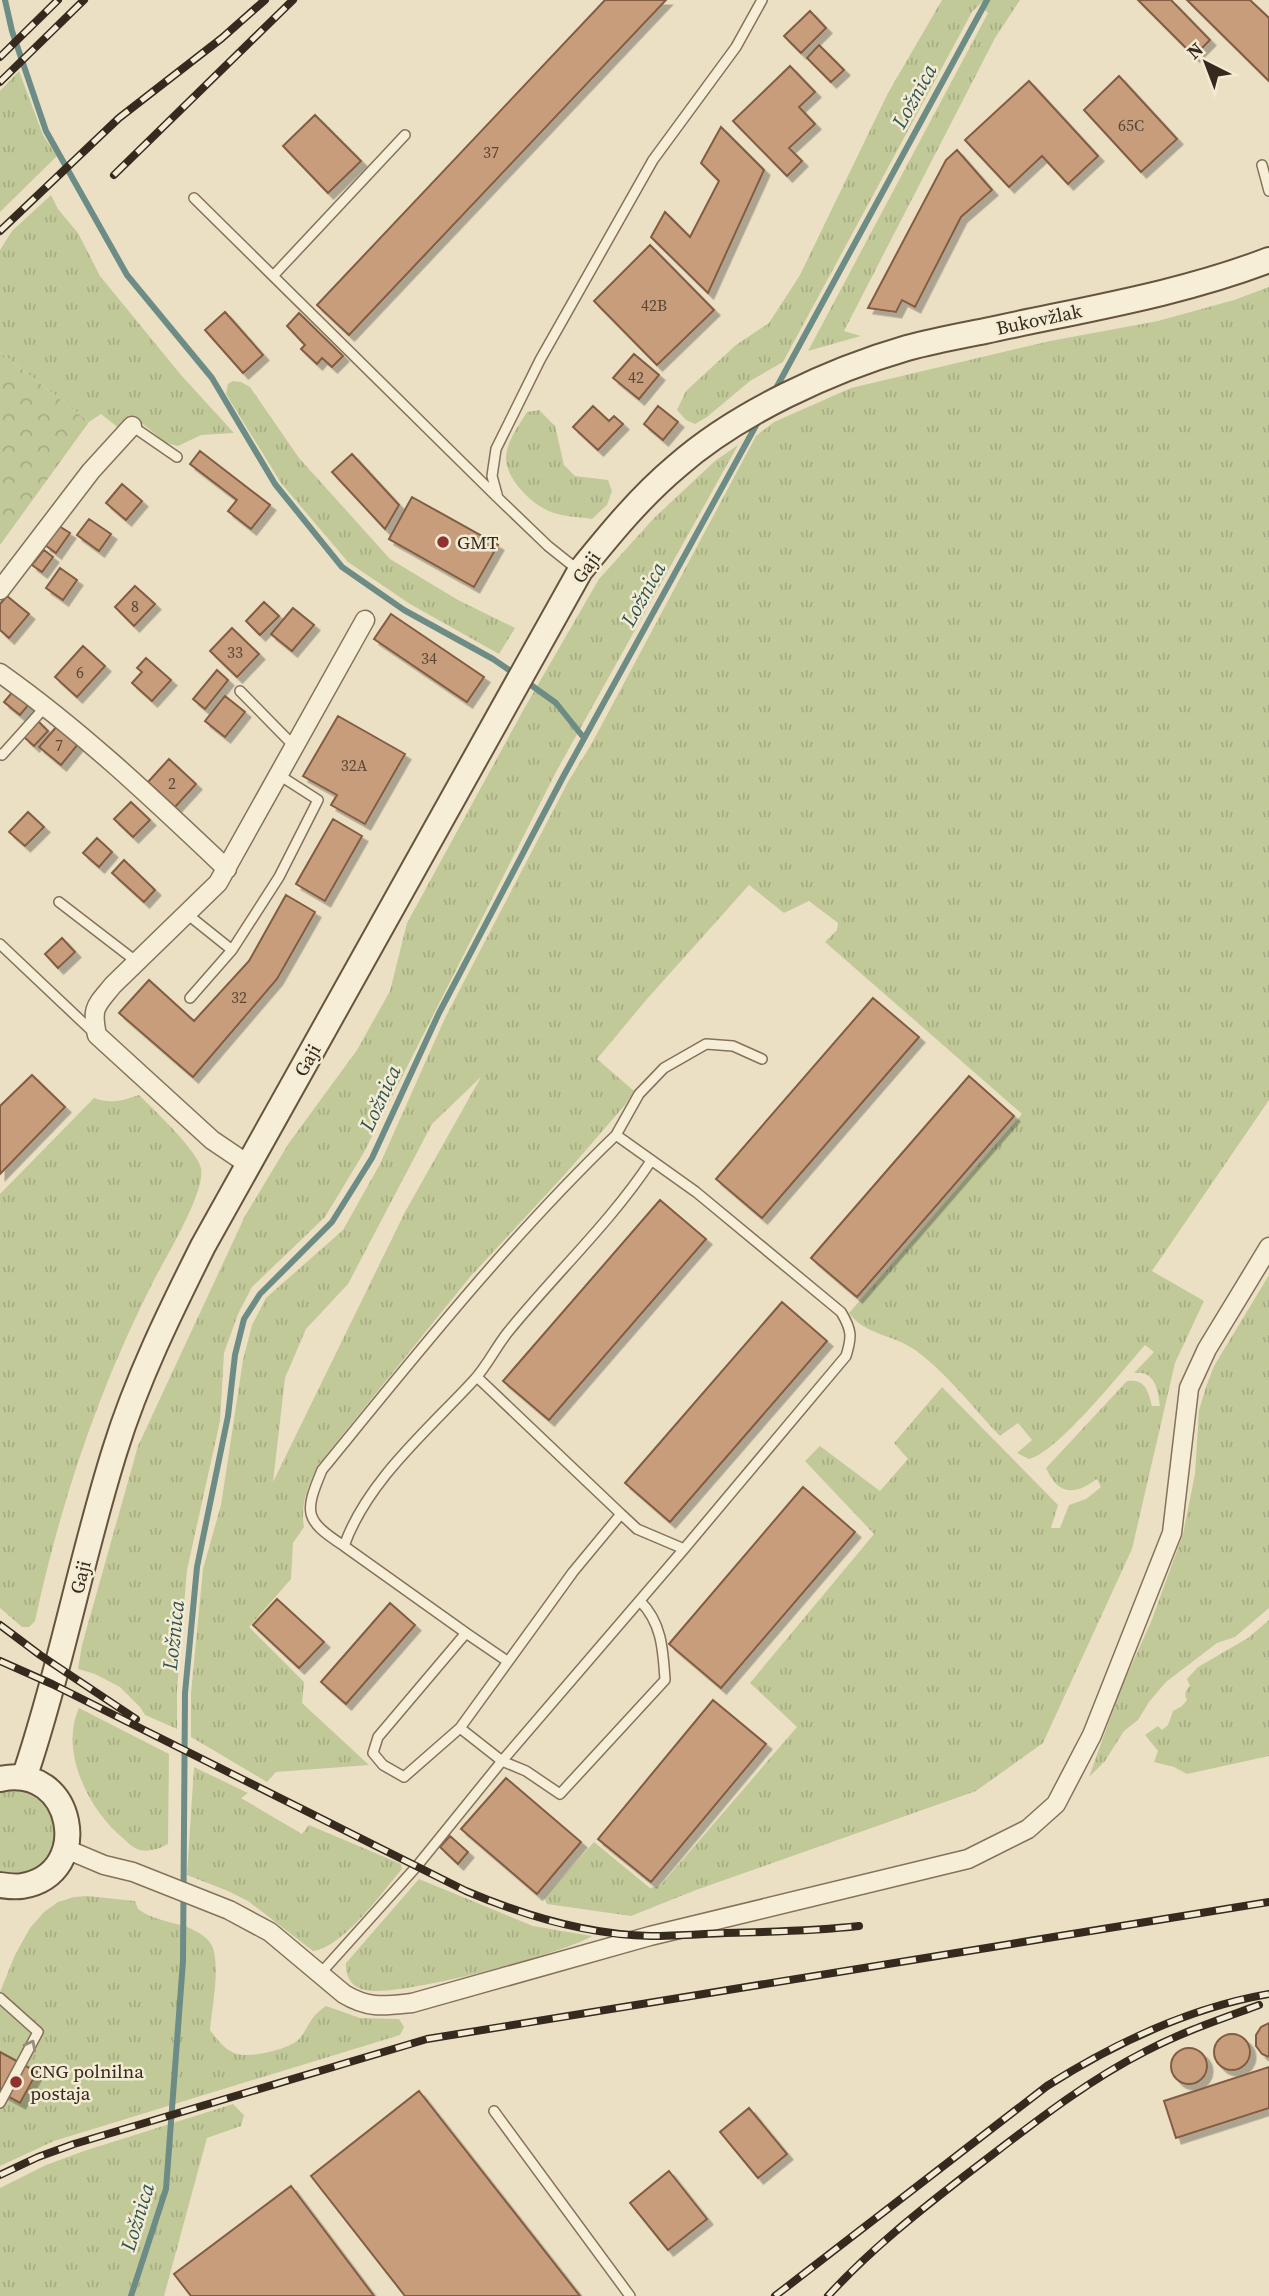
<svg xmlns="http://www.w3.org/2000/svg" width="1269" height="2296" viewBox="0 0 1269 2296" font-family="'Source Serif 4',serif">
  <defs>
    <pattern id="grass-tufts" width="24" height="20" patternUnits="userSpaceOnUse" patternTransform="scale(1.75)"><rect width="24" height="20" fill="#c2c999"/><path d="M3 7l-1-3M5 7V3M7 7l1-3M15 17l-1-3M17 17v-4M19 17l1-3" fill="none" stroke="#a7ad83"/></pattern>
    <pattern id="forest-crowns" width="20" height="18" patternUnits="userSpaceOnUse" patternTransform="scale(1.75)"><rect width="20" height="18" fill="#c2c999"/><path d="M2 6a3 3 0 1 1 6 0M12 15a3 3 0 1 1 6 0" fill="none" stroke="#a7ad83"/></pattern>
    <filter id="shadow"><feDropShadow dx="5.5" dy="5.5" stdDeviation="0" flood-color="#0004"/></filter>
  </defs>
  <rect width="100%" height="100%" fill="#ebe0c4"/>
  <path fill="url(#grass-tufts)" fill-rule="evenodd" d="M 942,0 L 1020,0 L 995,38 L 844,331 L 861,336 L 808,351 L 988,13 L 984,9 L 982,2 L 972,12 L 783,362 L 750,381 L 707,417 L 695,424 L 686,420 L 677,410 L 686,391 L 736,345 L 769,323 L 800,275 L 888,93 Z
    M 19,71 L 43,135 L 57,156 L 0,212 L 0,91 Z
    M 51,195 L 58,209 L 78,233 L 100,276 L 181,375 L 234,433 L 201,435 L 178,446 L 166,443 L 133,416 L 120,429 L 101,414 L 89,422 L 0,352 L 0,250 L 12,231 Z
    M 1269,287 L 1269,1100 L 1152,1271 L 1204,1301 L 1175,1363 L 1132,1549 L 1043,1743 L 976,1791 L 696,1890 L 631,1916 L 547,1904 L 544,1898 L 594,1842 L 650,1888 L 660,1886 L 797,1727 L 750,1683 L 874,1534 L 805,1461 L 820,1446 L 880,1491 L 908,1459 L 894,1443 L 942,1387 L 1058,1505 L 1051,1528 L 1060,1528 L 1069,1505 L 1086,1499 L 1101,1487 L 1097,1479 C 1074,1496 1058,1495 1046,1468 L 1127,1381 C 1145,1379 1148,1390 1152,1406 L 1160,1406 C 1158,1390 1155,1370 1134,1373 L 1154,1352 L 1145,1345 C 1123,1370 1057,1453 1029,1459 L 1017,1453 L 1032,1440 L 1018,1423 L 1000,1436 C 973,1408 947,1373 915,1350 C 892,1334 865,1335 849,1313 L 1022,1114 L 825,942 L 837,930 L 838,923 L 809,901 L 784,913 L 749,885 L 647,999 L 597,1059 L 634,1091 L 625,1105 L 567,1172 L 470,1277 L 318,1465 C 308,1486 300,1504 304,1527 L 293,1543 L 291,1579 L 249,1627 L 304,1682 L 302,1703 L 369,1765 L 276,1772 L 267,1782 L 191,1737 L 191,1693 L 203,1569 L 221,1505 L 243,1360 L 252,1325 L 266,1298 L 343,1230 L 380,1164 L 445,1018 L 568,782 L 592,743 L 756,436 L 774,422 L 851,388 L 1050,341 L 1158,321 L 1234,300 ZM 481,1077 L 405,1212 L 273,1482 L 285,1378 L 306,1329 L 348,1284 L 432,1124 Z
    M 233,381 L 241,382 L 250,387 L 299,458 L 390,559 L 458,600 L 515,628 L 499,654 L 410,604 L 348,562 L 281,483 L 226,394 L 228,384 Z
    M 539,410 L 555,426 L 564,465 L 575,476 L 608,480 L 612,491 L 607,505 L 592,519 C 580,517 566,517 554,513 C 534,507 505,479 506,457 C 507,441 519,425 527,412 Z
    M 738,445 L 556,772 L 363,1154 L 325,1217 L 252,1287 L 238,1314 L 224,1353 L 220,1421 L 187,1570 L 177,1690 L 177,1729 L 145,1715 L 140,1707 L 120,1687 L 95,1674 L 78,1669 L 82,1645 L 138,1446 L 245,1216 L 289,1143 L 357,1050 L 390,991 L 407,923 L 525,707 L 599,579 L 654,518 L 715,461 Z
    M 139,1095 C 154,1110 196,1149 201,1168 C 206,1191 166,1257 154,1280 C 98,1390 61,1501 35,1621 L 29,1627 L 22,1627 L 0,1608 L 0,1194 L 94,1098 C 111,1104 122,1101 139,1095 Z
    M 1269,1275 L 1269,1608 L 1235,1637 L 1217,1643 L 1166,1682 L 1149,1702 L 1138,1720 L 1124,1731 L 1105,1761 L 1089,1777 L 1121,1688 L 1151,1622 L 1183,1534 L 1195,1474 L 1199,1410 L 1206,1387 L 1214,1366 Z
    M 1269,1620 L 1269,1756 L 1187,1774 L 1174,1767 L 1154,1762 L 1158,1751 L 1145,1735 L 1158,1726 L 1162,1730 L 1168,1725 L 1173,1711 L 1182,1706 L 1187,1700 C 1184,1694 1185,1691 1190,1686 L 1187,1679 L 1198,1667 L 1248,1638 Z
    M 79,1708 L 169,1754 L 168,1844 C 159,1849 147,1853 137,1849 C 132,1847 127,1842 124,1839 C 89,1811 59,1751 79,1708 Z
    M 194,1767 L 248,1793 L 241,1798 L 302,1834 L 309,1825 L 401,1864 L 402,1869 C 382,1892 344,1947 313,1951 L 248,1901 L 228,1891 L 187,1875 Z
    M 25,1790 C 79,1815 55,1885 0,1871 L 0,1791 Z
    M 419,1879 L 533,1926 L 592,1936 C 563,1954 397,1998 365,1990 C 351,1987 345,1976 346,1963 Z
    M 87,1896 L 135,1901 L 138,1909 C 152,1919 167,1921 184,1926 C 194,1929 209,1937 213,1948 C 220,1970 212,2007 210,2030 C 217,2039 223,2048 234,2053 C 247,2059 287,2050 298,2040 C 310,2027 308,2018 326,2006 L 360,2018 L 399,2019 L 404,2027 L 400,2035 L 54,2141 L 0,2166 L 0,1992 L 15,1955 L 30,1928 L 44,1912 L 58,1902 L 74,1897 Z
    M 233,2104 L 244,2115 L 241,2126 L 207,2138 L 164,2296 L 0,2296 L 0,2188 L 46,2165 L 84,2151 Z"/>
  <path fill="url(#forest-crowns)" d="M 0,352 L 89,422 L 0,545 Z"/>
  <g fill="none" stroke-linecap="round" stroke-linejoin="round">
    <path stroke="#6d8c85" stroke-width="6" d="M 5,0 L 12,31 L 46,131 L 127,275 L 212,378 L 275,484 L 342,567 L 404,610 L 493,659 L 515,674
      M 774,392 L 987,0
      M 524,680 L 556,703 L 584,738
      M 131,2296 L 166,2189 L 183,1961 L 185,1693 L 197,1567 L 228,1416 L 235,1355 L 244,1319 L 260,1294 L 332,1222 L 372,1158 L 439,1013 L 563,777 L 759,420"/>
  </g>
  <path fill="#c79d7c" stroke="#825d43" stroke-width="2" filter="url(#shadow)" d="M 605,0 L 666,0 L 349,335 L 317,305 Z
    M 1138,0 L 1171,0 L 1210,40 L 1194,56 Z
    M 1187,0 L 1250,0 L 1269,18 L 1269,81 Z
    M 810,11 L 826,28 L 801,53 L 784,36 Z
    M 819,45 L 844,70 L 831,82 L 807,58 Z
    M 790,66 L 815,92 L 799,107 L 815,124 L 789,148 L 802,161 L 787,176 L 733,121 Z
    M 1119,76 L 1177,139 L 1141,172 L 1084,110 Z
    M 1029,81 L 1098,156 L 1068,184 L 1042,156 L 1009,187 L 965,140 Z
    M 315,115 L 361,161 L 328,193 L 283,146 Z
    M 721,127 L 764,170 L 708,293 L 651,237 L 665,212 L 690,237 L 719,181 L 701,163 Z
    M 957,150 L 992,190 L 961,217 L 915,307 L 902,300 L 896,312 L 868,308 L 946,160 Z
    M 650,245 L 714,310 L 657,365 L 594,301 Z
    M 225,312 L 263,355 L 243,373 L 205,330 Z
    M 299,313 L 343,356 L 332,367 L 322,358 L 317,364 L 301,349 L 305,345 L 287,326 Z
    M 634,354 L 659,375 L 639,399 L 613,378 Z
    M 593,406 L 609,421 L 614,416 L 623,424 L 598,450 L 573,427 Z
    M 658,406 L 678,422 L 663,440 L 644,424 Z
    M 200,451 L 270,505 L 251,529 L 228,511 L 237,500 L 190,464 Z
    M 352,454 L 399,505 L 385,529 L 332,472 Z
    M 122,484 L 142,501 L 126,520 L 106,503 Z
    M 412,497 L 498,545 L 474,587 L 389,539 Z
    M 89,519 L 111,534 L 99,551 L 77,535 Z
    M 59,526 L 70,533 L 56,553 L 45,545 Z
    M 44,550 L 53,557 L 42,572 L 32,565 Z
    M 60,568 L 77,580 L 63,600 L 46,588 Z
    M 135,586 L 155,604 L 134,626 L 115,607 Z
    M 7,596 L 29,614 L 9,638 L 0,630 L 0,604 Z
    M 264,602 L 279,616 L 260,635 L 246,621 Z
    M 293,608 L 314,625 L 292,651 L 271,634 Z
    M 391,614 L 484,677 L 467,702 L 374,639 Z
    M 232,628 L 259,654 L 237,677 L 210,651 Z
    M 83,646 L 105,666 L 77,697 L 55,677 Z
    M 146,658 L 171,680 L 152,701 L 132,683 L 142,672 L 137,668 Z
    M 217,670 L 228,680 L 205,709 L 193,699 Z
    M 14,690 L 30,703 L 20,715 L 4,702 Z
    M 225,696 L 245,712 L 225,737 L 205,721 Z
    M 338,716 L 405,754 L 365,824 L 331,805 L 337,795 L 303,776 Z
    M 38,721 L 48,731 L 34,746 L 24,737 Z
    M 58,725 L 79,743 L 61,765 L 39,747 Z
    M 169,759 L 196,784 L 175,807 L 148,782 Z
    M 131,802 L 150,820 L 133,837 L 114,819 Z
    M 28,812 L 44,827 L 25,846 L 9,832 Z
    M 333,819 L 362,836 L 325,901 L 296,884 Z
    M 97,838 L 112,852 L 99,867 L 83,853 Z
    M 124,860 L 155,890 L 144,902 L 112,873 Z
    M 286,895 L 315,912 L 277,979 L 193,1077 L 119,1013 L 149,980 L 194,1021 L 249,961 Z
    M 62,938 L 75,952 L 58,968 L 45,954 Z
    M 873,998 L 919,1037 L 762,1218 L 716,1179 Z
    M 32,1075 L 65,1107 L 0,1174 L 0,1106 Z
    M 969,1076 L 1014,1116 L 857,1297 L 811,1258 Z
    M 660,1200 L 706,1239 L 549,1420 L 503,1381 Z
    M 782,1302 L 827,1341 L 670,1522 L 625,1483 Z
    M 803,1487 L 855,1532 L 721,1688 L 669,1644 Z
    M 277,1599 L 324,1642 L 299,1668 L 253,1625 Z
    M 390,1603 L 415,1625 L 346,1704 L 321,1682 Z
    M 713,1700 L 766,1744 L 651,1882 L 598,1839 Z
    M 506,1778 L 581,1842 L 537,1894 L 461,1829 Z
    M 450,1836 L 468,1852 L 458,1864 L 440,1847 Z
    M 1269,2023 L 1269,2057 L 1262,2054 L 1256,2046 L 1256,2035 L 1261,2027 Z
    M1214 2052a18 18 0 1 1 36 0a18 18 0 1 1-36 0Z
    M1171 2066a18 18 0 1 1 36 0a18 18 0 1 1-36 0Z
    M 0,2052 L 37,2072 L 20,2103 L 0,2092 Z
    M 1269,2067 L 1269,2108 L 1176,2138 L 1164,2101 Z
    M 419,2091 L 580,2296 L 405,2296 L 311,2176 Z
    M 749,2108 L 787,2154 L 758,2178 L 720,2132 Z
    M 669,2171 L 707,2219 L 668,2250 L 630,2203 Z
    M 291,2186 L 374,2296 L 191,2296 L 174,2274 Z"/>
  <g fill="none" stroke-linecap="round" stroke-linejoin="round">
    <defs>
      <path id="lane" d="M 1262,165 L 1269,191
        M 194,198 L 497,497
        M 273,276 L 405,135
        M 132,426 L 177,457
        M 578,570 L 548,546 L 498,498 L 492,476 L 496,449 L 540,360 L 653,160 L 736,47 L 762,0
        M 240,691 L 295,747
        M 0,754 L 2,755 L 46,706
        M 59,902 L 137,962
        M 187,914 L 232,950
        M 0,944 L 93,1032
        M 190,998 L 232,950 L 279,877 L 318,800 L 279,775
        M 621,1514 L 637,1529 L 684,1549
        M 344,1546 C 304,1520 304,1513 322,1470 C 416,1355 509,1238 616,1135
        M 640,1601 C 662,1623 663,1650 665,1680 L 560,1794 L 526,1771 L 502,1761 L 460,1728 L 404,1777 L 383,1765 L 373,1753 L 378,1737 L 466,1633 L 344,1546 C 367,1481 428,1430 474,1380 C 487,1366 496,1347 508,1332 C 555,1274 610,1223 651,1161
        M 466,1633 L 507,1661
        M 460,1728 L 573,1572 L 621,1514 L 477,1377
        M 320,1974 L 417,1866 L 502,1761 L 684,1549 L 846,1356 C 852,1337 852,1330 841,1312 L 696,1192 L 616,1135 L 639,1094 L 664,1068 L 706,1044 L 733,1046 L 762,1059
        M 0,1998 L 38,2032 L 0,2103
        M 494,2111 L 630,2296"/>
      <path id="street" d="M 0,590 L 91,471 L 132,426
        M 0,673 C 82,731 154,800 227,869
        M 249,1165 L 212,1140 L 97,1035 C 91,1007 96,1006 113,985 L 218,883 L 365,620
        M 66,1849 L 104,1865 L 133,1872 L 229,1910 L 270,1932 L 344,1994 C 369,2009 384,2006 412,2003 L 650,1936 L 968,1859 L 1028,1829 L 1056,1804 L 1092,1735 L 1172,1533 L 1189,1388 L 1207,1349 L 1269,1247"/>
      <path id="secondary" d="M 24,1778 C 35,1746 44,1714 53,1681 C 74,1604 91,1526 115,1450 C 137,1379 170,1312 203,1246 L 580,571 C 610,534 640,497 677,466 C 737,413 831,370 907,348 C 933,341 960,336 985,331 C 1080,310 1178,295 1269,260
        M 0,1779 C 74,1762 95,1874 22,1886 C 15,1887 7,1886 0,1885"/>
    </defs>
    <use href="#lane" stroke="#85725c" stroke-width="12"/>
    <use href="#street" stroke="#85725c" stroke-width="21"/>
    <use href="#secondary" stroke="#67543f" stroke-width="28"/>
    <use href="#lane" stroke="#f7eed7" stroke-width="9"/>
    <use href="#street" stroke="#f7eed7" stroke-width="18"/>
    <use href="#secondary" stroke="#f7eed7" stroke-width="24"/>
    <defs>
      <path id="rail" d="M 0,57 L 58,0
        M 0,82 L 84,0
        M 114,175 L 293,0
        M 0,231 L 119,118 L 222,38 L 265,0
        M 0,1625 L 40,1655 L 136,1719
        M 0,1661 L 52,1684 L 466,1891 C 525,1916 587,1935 651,1936 C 676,1936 701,1934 726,1933 C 770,1932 814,1931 859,1926
        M 0,2175 L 38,2157 L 74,2144 L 427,2039 L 1269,1902
        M 775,2296 L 1047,2086 C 1115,2043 1188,2008 1269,1994
        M 828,2296 C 870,2250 918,2212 967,2174 C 1025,2130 1081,2084 1146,2051 C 1182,2032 1221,2019 1259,2005"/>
    </defs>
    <use href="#rail" stroke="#362a1f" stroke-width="8"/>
    <use href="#rail" stroke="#f3ebd3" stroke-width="5" stroke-dasharray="16" stroke-linecap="butt"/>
  </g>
  <defs><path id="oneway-chevron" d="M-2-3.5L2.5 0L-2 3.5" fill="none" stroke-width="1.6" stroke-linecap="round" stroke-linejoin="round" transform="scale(1.75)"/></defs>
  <use stroke="#968c7b" href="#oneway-chevron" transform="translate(31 2045) rotate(-62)"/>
  <g fill="#90312f" stroke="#f3ebd3" stroke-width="2.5">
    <circle cx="443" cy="542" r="7"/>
    <circle cx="16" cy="2082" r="7"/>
  </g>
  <g text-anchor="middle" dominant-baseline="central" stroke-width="5" stroke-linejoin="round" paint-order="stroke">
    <g font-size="16" fill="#5a4736">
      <text x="1131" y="125">65C</text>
      <text x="491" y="152">37</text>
      <text x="654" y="305">42B</text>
      <text x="636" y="377">42</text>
      <text x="135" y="606">8</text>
      <text x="235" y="652">33</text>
      <text x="429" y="658">34</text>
      <text x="80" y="672">6</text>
      <text x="59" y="745">7</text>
      <text x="354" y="765">32A</text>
      <text x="172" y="783">2</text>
      <text x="239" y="997">32</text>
    </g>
    <g font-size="19" fill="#362a1f" stroke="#f3ebd3">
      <text transform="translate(1039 319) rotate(-12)">Bukovžlak</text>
      <text transform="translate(586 567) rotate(-55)">Gaji</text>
      <text transform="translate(307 1060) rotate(-61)">Gaji</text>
      <text transform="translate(80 1577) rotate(-76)">Gaji</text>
    </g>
    <g font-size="19" fill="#362a1f" stroke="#f3ebd3" text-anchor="start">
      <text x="457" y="542">GMT</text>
      <text x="30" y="2071">CNG polnilna<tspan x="30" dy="22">postaja</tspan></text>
    </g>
    <g font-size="21" font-style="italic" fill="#2f5553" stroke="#f3ebd3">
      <text transform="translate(914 96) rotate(-61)">Ložnica</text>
      <text transform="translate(643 594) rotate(-61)">Ložnica</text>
      <text transform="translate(380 1098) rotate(-65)">Ložnica</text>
      <text transform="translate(173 1635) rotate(-84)">Ložnica</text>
      <text transform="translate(137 2217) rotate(-73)">Ložnica</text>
    </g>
  </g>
  <g transform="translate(1206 63) rotate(318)" stroke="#f3ebd3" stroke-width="5" paint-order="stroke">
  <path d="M0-5L12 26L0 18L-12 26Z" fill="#362a1f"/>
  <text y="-10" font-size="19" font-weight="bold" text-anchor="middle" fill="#362a1f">N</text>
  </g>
</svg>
